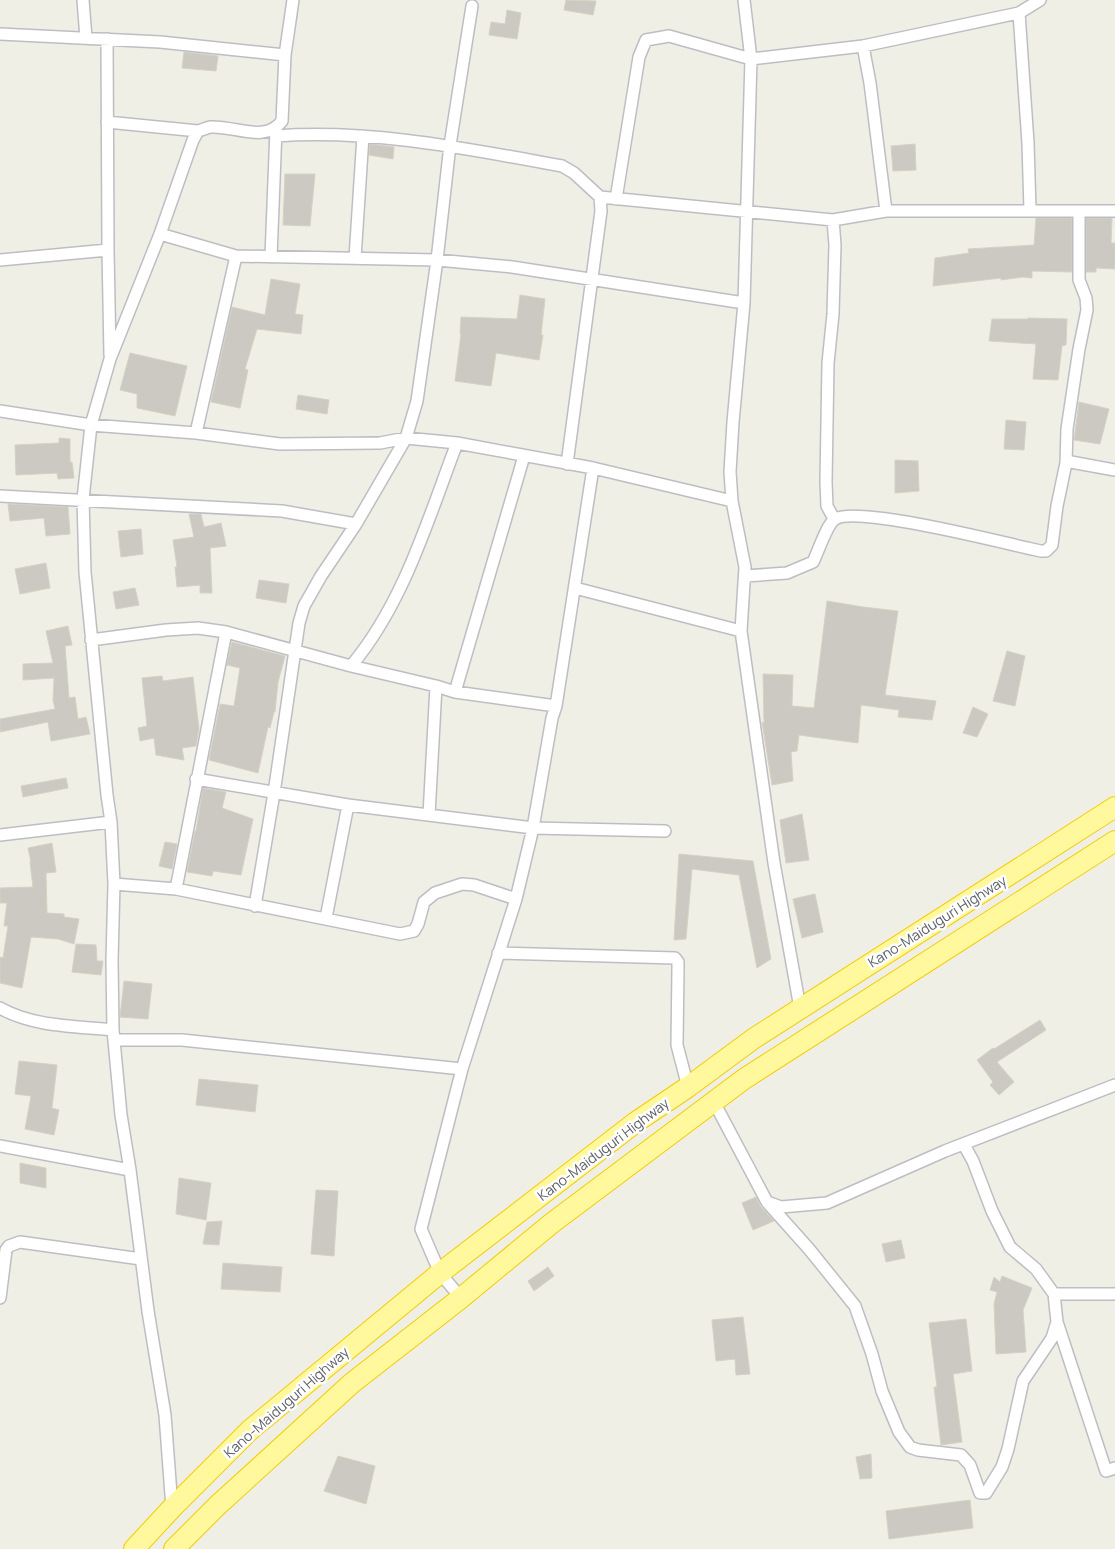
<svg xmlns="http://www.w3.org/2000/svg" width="1115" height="1549" viewBox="0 0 1115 1549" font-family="Manrope,sans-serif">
  <rect width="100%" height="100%" fill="#f0efe6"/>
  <path fill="#cbc9c2" stroke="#d5d2c3" d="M 566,0 L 596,1 L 593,15 L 564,10 Z
    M 507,10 L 521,13 L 517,39 L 489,35 L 491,22 L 505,24 Z
    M 184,52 L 218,56 L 216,71 L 182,68 Z
    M 370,144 L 394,147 L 393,159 L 369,155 Z
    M 915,144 L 916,170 L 893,171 L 891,146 Z
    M 285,174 L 315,174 L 310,226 L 283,225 Z
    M 1036,218 L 1072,218 L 1072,272 L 1032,271 L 1032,278 L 1023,277 L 1001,280 L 1001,278 L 933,286 L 935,258 L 969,253 L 968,249 L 1034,245 Z
    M 1086,218 L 1112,218 L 1111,243 L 1115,243 L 1115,269 L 1096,268 L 1096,272 L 1086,272 Z
    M 271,279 L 300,284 L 295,314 L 303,315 L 301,334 L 257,329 L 245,369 L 248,370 L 240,408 L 211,402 L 232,307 L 265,315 Z
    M 520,295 L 545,299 L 541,335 L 543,335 L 539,360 L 496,353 L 491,386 L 455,381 L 461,334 L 460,334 L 461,317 L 517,319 Z
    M 1028,318 L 1067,319 L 1066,345 L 1062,346 L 1058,380 L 1033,379 L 1036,344 L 989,341 L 992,319 L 1028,319 Z
    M 130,353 L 187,366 L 175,416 L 137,408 L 137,394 L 120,390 Z
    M 298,395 L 329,400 L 327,414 L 296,409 Z
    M 1079,402 L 1109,409 L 1100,444 L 1074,440 Z
    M 1006,420 L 1026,422 L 1024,450 L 1004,449 Z
    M 59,438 L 70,439 L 70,462 L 72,462 L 74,478 L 58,479 L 57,473 L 16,475 L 15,445 L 59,443 Z
    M 895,460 L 918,461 L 919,491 L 895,493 Z
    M 8,504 L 68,507 L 70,534 L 46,536 L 44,518 L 10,521 Z
    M 189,514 L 201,514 L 204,527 L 221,523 L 226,546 L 210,548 L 212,593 L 200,593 L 200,585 L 177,587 L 175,567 L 177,567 L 173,540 L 194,537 Z
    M 141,529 L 143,554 L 121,557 L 118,531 Z
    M 46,563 L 50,588 L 20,594 L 15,569 Z
    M 259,580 L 289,584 L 286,603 L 256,598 Z
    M 135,588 L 139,605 L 116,609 L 113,592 Z
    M 827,601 L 863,607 L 898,611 L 885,695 L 936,701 L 932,720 L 898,717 L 899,710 L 861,705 L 858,743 L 799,735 L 797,751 L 791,752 L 793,781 L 772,785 L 762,722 L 764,723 L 763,674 L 793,675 L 792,706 L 814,708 Z
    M 68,626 L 72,645 L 65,646 L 69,698 L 75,697 L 78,719 L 86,717 L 90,734 L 51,741 L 48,722 L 0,732 L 0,719 L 55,709 L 53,700 L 54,678 L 23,680 L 23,664 L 53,663 L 46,631 Z
    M 232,642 L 285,656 L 278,682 L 275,712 L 274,712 L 270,728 L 268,727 L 258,773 L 209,760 L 220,704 L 234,706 L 240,668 L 227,665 Z
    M 1007,651 L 1025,656 L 1015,706 L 993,701 Z
    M 162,676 L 163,681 L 193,677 L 199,729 L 196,746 L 182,748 L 184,760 L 156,755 L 154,738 L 140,741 L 138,728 L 147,726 L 142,678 Z
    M 973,707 L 988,714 L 977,737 L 963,733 Z
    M 66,778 L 68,788 L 23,797 L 21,786 Z
    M 203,788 L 226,792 L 222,808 L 253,819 L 241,875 L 213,871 L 212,876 L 187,872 L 195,831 L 196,831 Z
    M 802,814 L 809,860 L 786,863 L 780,820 Z
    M 165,842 L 177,844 L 172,869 L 159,866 Z
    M 52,843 L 56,872 L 46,873 L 47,913 L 64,914 L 64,917 L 79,919 L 74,944 L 58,939 L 31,937 L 22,988 L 0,983 L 0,957 L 3,958 L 8,926 L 4,926 L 7,903 L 0,903 L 0,888 L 33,887 L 30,862 L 31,862 L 28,848 Z
    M 679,854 L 753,861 L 771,959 L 757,968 L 739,875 L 692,869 L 686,939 L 674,940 Z
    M 815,894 L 823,932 L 802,938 L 793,899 Z
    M 76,944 L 96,945 L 97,961 L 103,961 L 101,975 L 72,972 Z
    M 124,981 L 152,984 L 148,1019 L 120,1017 Z
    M 1040,1020 L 1046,1030 L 997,1062 L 1014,1082 L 999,1095 L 990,1085 L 993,1082 L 977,1060 L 993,1048 L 994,1049 Z
    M 19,1061 L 57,1065 L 52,1108 L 59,1110 L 54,1135 L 25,1129 L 31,1096 L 15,1094 Z
    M 199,1079 L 258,1085 L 255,1112 L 196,1105 Z
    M 20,1163 L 46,1168 L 46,1188 L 20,1183 Z
    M 179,1178 L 211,1183 L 206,1220 L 176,1214 Z
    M 316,1190 L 338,1191 L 334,1256 L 311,1254 Z
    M 756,1197 L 761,1207 L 774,1221 L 753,1230 L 742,1203 Z
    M 222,1221 L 219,1245 L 203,1244 L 207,1222 Z
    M 901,1240 L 905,1258 L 886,1262 L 882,1244 Z
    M 223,1263 L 282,1267 L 280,1292 L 221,1289 Z
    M 548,1267 L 554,1276 L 534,1291 L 528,1281 Z
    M 1002,1276 L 1032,1288 L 1023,1310 L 1026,1352 L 996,1354 L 994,1304 L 997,1292 L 990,1290 L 994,1277 L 1000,1282 Z
    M 743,1317 L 750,1374 L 736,1375 L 735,1359 L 716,1361 L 712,1320 Z
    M 966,1319 L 972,1371 L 953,1374 L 962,1442 L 941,1445 L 934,1387 L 937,1387 L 929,1323 Z
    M 871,1454 L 872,1478 L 860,1479 L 856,1457 Z
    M 338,1456 L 375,1466 L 366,1504 L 324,1491 Z
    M 970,1500 L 973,1528 L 889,1539 L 886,1511 Z"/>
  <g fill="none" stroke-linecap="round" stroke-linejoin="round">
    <defs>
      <path id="minor" d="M 83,0 L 86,38
        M 744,0 L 751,59 L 744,303 L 733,422 L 730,472 L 732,501 L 745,567 L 741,631 L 774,863 L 800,1008
        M 1019,13 L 1028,143 L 1030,210
        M 0,34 L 160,42 L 285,55
        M 107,39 L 108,250 L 110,355
        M 863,46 L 870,83 L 886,211
        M 107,122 L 198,131 C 202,130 206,128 210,127 C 234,125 265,144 282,121 L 285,55 L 293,0
        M 276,136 C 372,129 468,149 562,166 L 574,173 L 600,197 L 833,220 L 886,211 L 1115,211
        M 616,199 L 639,57 L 646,40 L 669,36 L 751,59 L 863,46 L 1019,13 L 1040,0
        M 833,220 L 835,245 L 833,314 L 828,363 L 826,482 L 827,506 L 834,519
        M 160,234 L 236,256 L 437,260 L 512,267 L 744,303
        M 271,257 L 276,129
        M 355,258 L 363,136
        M 0,260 L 108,250
        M 0,411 L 91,425 L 196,433 L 280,444 L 380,443 L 406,438 L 457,443 L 593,468 L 732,501
        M 196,433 L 236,256
        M 1066,463 L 1071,462 L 1115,470
        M 567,464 L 601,211 L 600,197
        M 0,496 L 282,511 L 356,524
        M 745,576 L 787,573 L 813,562 C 818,552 827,524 835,519 C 858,505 1007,544 1041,551 L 1046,551 L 1052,545 L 1057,506 L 1066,463 L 1067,429 L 1079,349 L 1087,310 L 1086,298 L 1079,280 L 1079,211
        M 575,588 L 741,631
        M 91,640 L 166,630 L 198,628 L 226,632 L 351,666 L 436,686 L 455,692 L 556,706
        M 351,666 C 404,603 428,519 457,443
        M 455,692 L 524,456
        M 196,779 L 348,805 L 533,828 L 665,831
        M 429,815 L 436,686
        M 0,835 L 111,822
        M 114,884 L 176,889 L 400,934 L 414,931 L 418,924 L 424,902 L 435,893 L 462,884 L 474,885 L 516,899
        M 176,889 L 226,632
        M 255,906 L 274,793 L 299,623 L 304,606 L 321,576 L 356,524 L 406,438 L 417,401 L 437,260 L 450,145 L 472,6
        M 326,918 L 348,805
        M 498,953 L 675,958 L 678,962 L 678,968 L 677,1045 L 688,1087
        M 0,1008 C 34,1027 75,1026 113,1030
        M 114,1040 L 182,1040 L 462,1069
        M 714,1102 L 767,1202 L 781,1207 L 827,1203 L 945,1151 L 1115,1085
        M 0,1146 L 130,1170
        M 767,1202 L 809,1249 L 855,1306 L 872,1354 L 882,1391 L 899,1432 L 910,1447 L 918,1450 L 961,1455 L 970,1465 L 980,1493 L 986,1493 L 1002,1467 L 1008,1449 L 1023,1381 L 1052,1338 L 1057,1322 L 1054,1294 L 1036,1269 L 1010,1247 L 992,1211 L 973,1161 L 964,1145
        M 1054,1294 L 1115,1294
        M 0,1298 L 6,1250 L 9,1246 L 20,1242 L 141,1259
        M 461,1298 L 440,1273 L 421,1229 L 462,1069 L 516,899 L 533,828 L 552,718 L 556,706 L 593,468
        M 1057,1322 L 1106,1471 L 1115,1468
        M 172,1508 L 165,1415 L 148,1311 L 130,1170 L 121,1115 L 113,1030 L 112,960 L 114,884 L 111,822 L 107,795 L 85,572 L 83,499 L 91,425 L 110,359 L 160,234 L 193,140 L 198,131"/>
      <path id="trunk" d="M 134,1549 L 172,1508 L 250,1430 L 440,1273 L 636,1122 L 688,1087 L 753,1039 L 1115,807
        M 174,1549 L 218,1505 L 352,1383 L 461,1298 L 552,1223 L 744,1079 L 1115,841"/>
    </defs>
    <use href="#minor" stroke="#bdbec4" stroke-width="14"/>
    <use href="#trunk" stroke="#f6cb00" stroke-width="22"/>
    <use href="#minor" stroke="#fff" stroke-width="11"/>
    <use href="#trunk" stroke="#fff89d" stroke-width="20"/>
  </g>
  <g text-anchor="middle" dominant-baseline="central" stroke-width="5" stroke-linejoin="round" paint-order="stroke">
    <g font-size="14" fill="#5d6066" stroke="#fff">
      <text transform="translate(937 921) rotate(-32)">Kano-Maiduguri Highway</text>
      <text transform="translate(603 1149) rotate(-37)">Kano-Maiduguri Highway</text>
      <text transform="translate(286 1402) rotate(-41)">Kano-Maiduguri Highway</text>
    </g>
  </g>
</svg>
